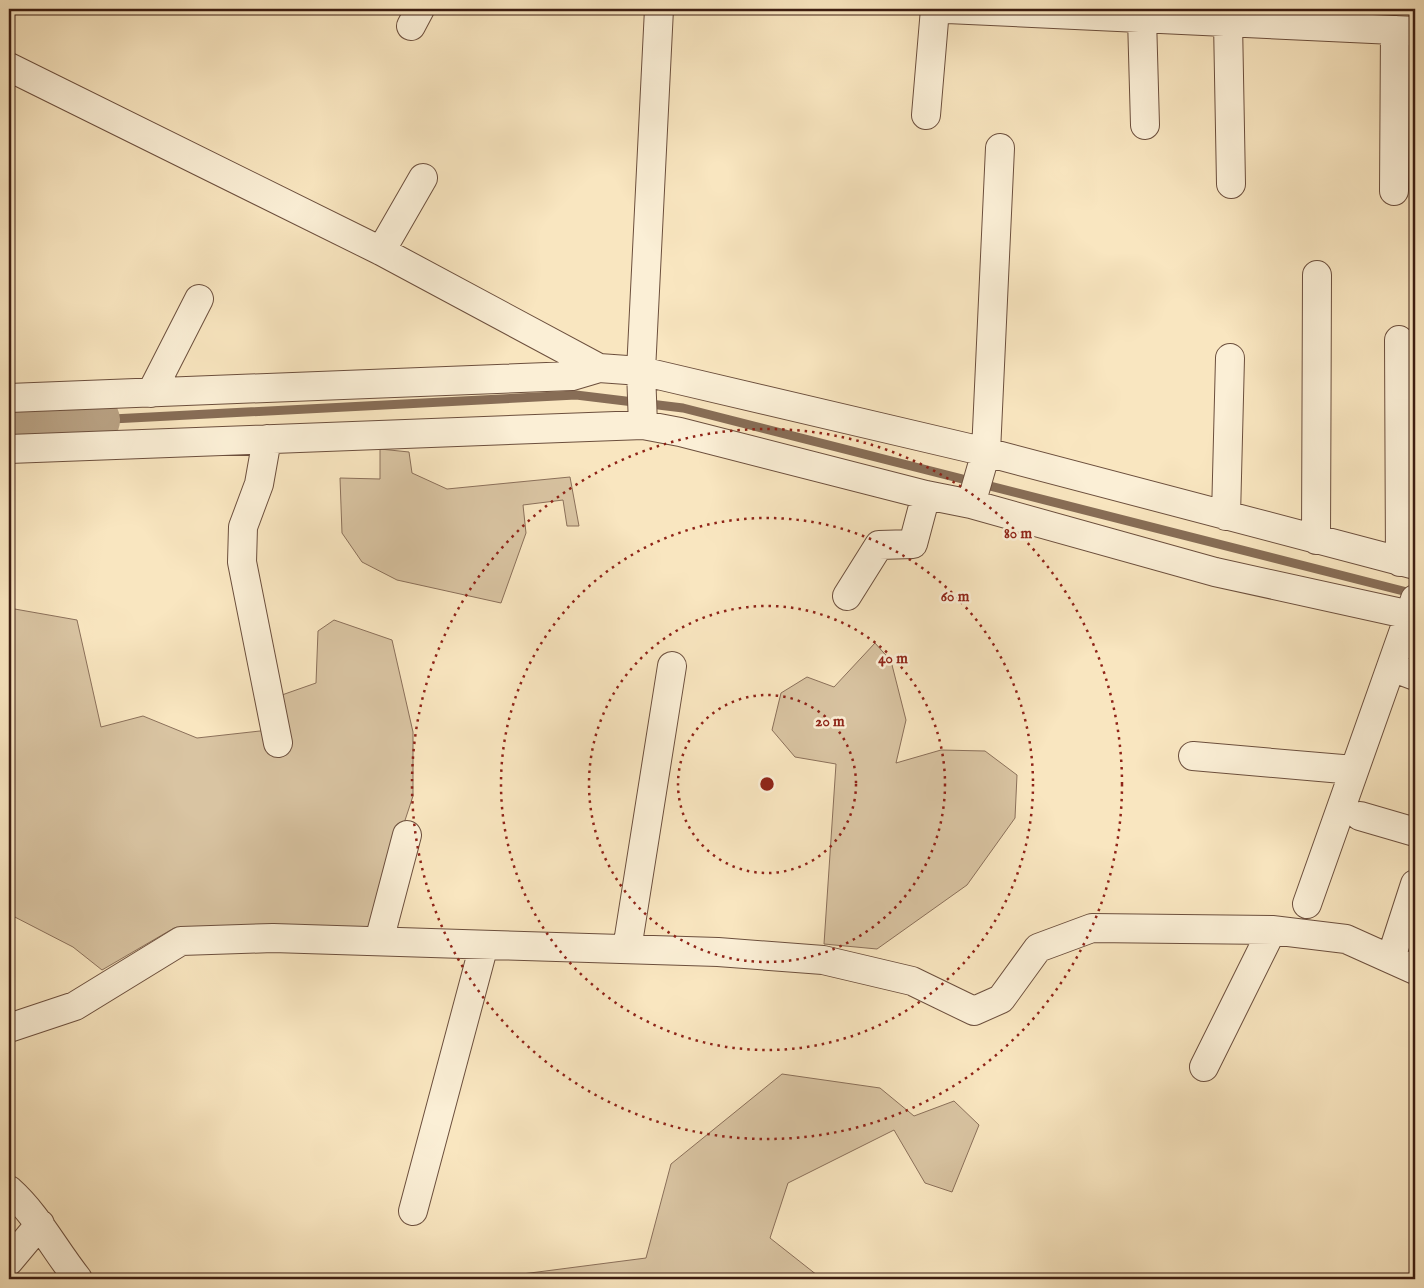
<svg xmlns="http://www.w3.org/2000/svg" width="1424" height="1288" viewBox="0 0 1424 1288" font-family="'IM FELL English',serif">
  <rect width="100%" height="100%" fill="#f9e6c0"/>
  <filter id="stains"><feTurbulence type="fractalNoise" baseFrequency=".004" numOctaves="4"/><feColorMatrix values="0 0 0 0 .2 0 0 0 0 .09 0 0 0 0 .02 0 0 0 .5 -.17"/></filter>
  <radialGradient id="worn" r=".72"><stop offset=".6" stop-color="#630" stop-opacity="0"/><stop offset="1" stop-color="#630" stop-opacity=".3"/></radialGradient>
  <path fill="#d9c4a2" stroke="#8b705a" d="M 380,449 L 409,452 L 412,473 L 447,489 L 570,477 L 579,526 L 567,526 L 563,500 L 523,505 L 526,533 L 501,603 L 397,580 L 362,562 L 342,533 L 340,478 L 380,479 Z
    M 9,608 L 77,620 L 101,727 L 143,716 L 197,738 L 287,728 L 279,696 L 316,683 L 318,631 L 334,620 L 392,640 L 413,732 L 413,796 L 369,930 L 174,928 L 102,970 L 73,947 L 9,914 Z
    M 875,643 L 891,661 L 906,720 L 896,763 L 941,750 L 985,751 L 1017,775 L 1015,818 L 967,885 L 877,949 L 824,944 L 836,764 L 795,757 L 772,730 L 781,693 L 807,677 L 834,687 Z
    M 782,1074 L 880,1088 L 914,1116 L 954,1101 L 979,1125 L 952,1192 L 925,1183 L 894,1130 L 788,1183 L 770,1238 L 822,1279 L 495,1279 L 499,1277 L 646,1258 L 671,1164 Z"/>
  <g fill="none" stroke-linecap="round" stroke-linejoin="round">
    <path stroke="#876d56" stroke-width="9" d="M 93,420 L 576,395 L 683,408 L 1415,594"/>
    <path stroke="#b9a284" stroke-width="54" d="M 9,424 L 93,420"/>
    <defs>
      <path id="street" d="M 947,9 L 1415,31
        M 1142,18 L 1145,125
        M 1228,22 L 1231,184
        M 411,26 L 420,9
        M 9,67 L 381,251 L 599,368
        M 926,115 L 935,9
        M 1394,191 L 1395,30
        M 381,251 L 423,178
        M 1399,340 L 1400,562
        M 151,393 L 199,299
        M 9,398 L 572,376 L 599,368 L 641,371 L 986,452 L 1415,565
        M 643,425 L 641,371 L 659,9
        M 267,439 L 259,484 L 243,527 L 242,562 L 278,743
        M 9,449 L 643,425 L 680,432 L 926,495 L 971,504 L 1215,572 L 1415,616
        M 971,504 L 986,452 L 1000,148
        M 1226,516 L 1230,358
        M 1316,540 L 1317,275
        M 847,596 L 879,545 L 913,544 L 926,495
        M 1391,667 L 1415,676
        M 1193,756 L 1354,770
        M 1360,816 L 1415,832
        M 1307,904 L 1415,599
        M 379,941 L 407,835
        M 627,949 L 672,666
        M 1391,958 L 1415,884
        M 9,1028 L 75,1006 L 181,941 L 273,938 L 718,952 L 823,960 L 912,981 L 974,1011 L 1001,999 L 1038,948 L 1092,928 L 1272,930 L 1346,939 L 1415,970
        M 1204,1067 L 1272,930
        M 9,1190 C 38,1216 54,1249 78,1279
        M 413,1211 L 484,945
        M 9,1261 L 40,1224"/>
    </defs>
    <use href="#street" stroke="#6c4f3d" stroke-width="30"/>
    <use href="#street" stroke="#fbefd6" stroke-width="28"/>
  </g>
  <g fill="none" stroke="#8f2418" stroke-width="2.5" stroke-dasharray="2.5 5">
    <circle cx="767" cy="784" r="89"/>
    <circle cx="767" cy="784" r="178"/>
    <circle cx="767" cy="784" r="266"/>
    <circle cx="767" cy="784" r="355"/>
  </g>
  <circle cx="767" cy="784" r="8" fill="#8f2418" stroke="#fbefd6" stroke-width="2.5"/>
  <g font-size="15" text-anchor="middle" font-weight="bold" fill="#8f2418" stroke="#fbefd6" stroke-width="5" stroke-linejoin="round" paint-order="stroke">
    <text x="1018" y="538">80 m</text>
    <text x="955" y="601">60 m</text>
    <text x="893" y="663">40 m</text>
    <text x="830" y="726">20 m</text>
  </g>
  <rect width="1424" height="1288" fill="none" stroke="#f9e6c0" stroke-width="30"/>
  <rect x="10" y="10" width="1404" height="1268" fill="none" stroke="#3d1d11" stroke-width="2.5"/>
  <rect x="15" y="15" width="1394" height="1258" fill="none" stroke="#3d1d11"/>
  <rect width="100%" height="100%" filter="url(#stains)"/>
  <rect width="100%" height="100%" fill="url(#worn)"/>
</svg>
